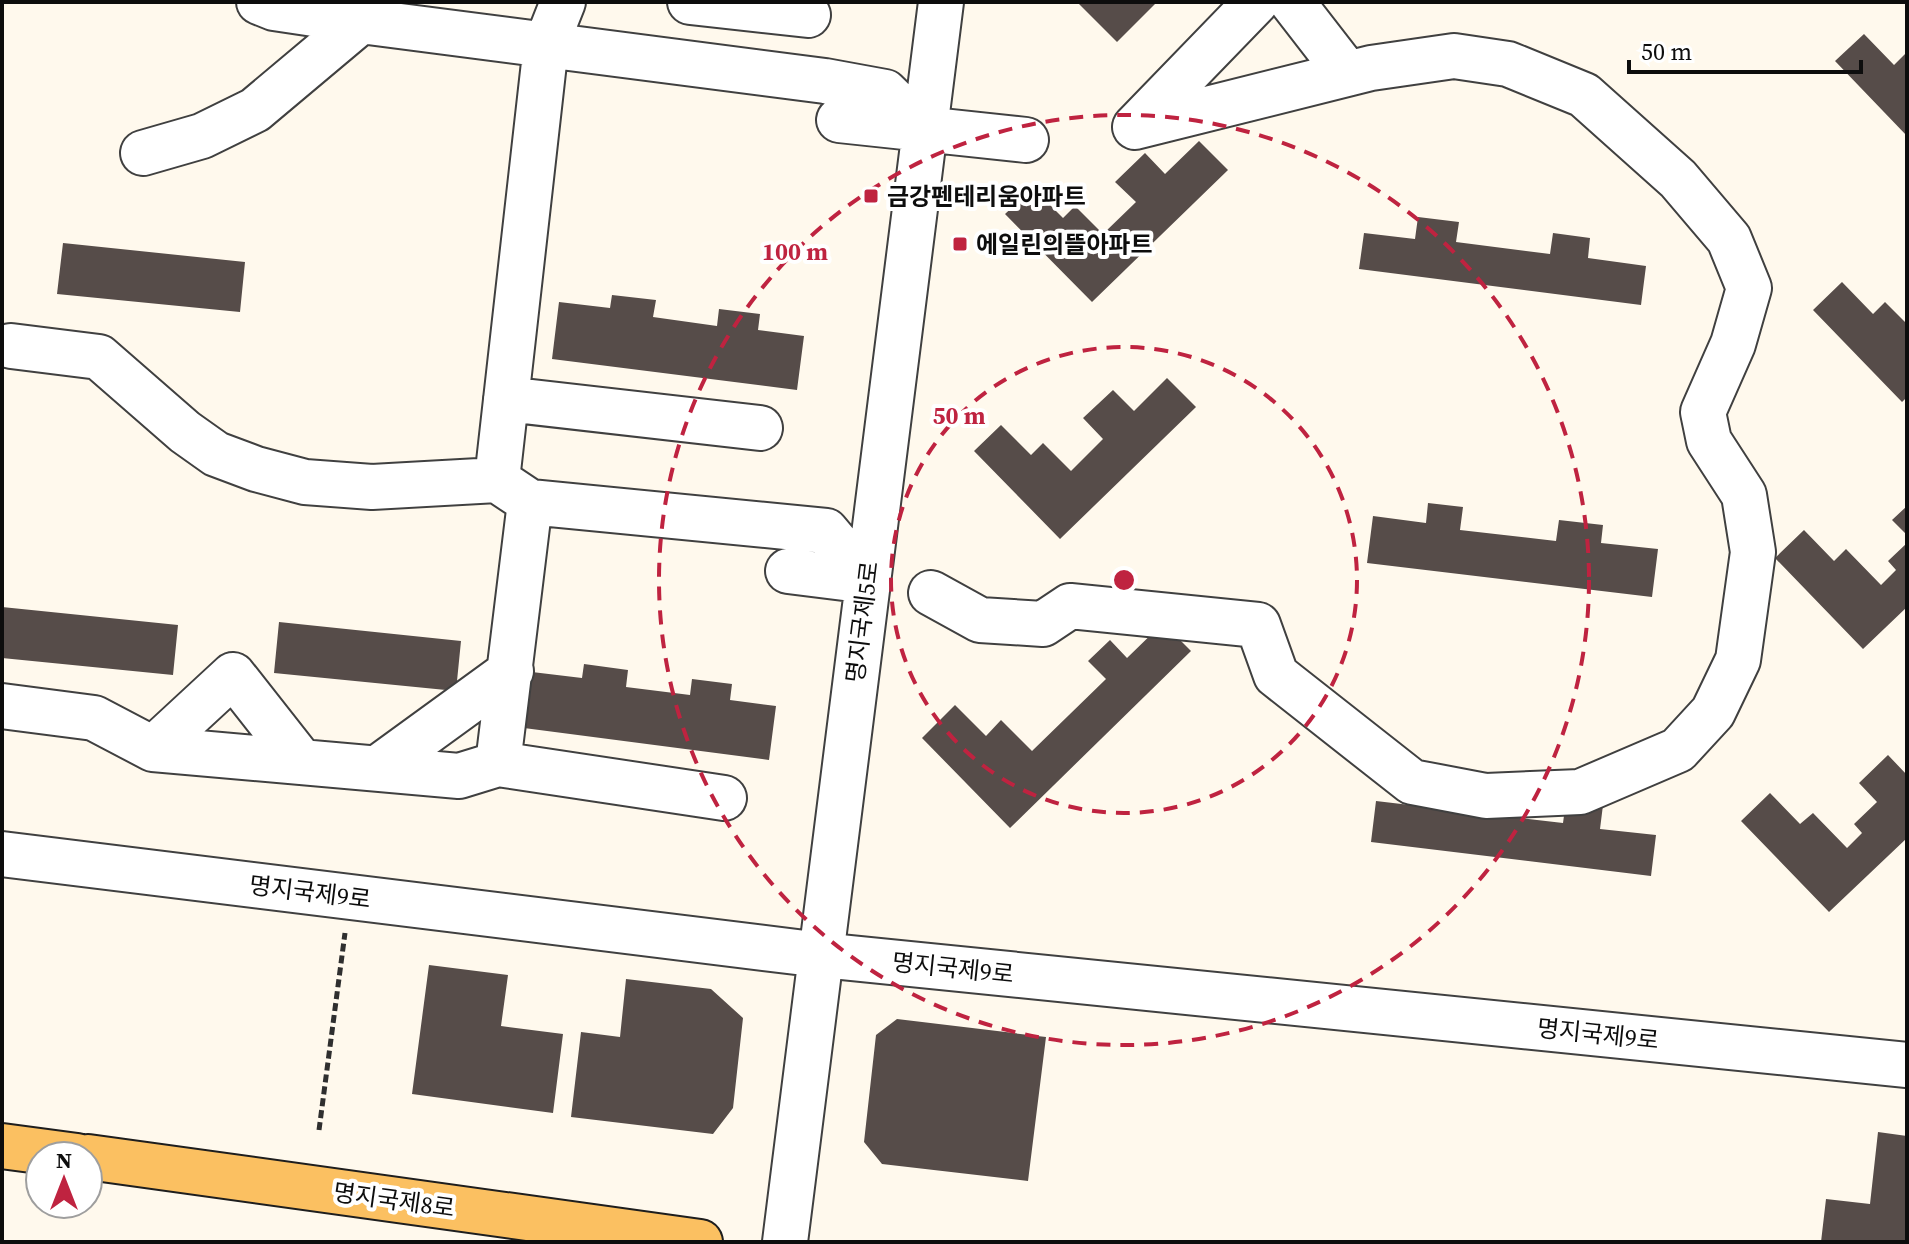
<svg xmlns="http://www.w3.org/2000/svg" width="1909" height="1244" viewBox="0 0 1909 1244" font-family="'Source Serif 4','Noto Sans KR',serif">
  <rect width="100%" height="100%" fill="#fff9ed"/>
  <path fill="#564c49" d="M 1077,2 L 1157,2 L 1117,42 Z
    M 1864,34 L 1894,65 L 1907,52 L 1907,136 L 1835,61 Z
    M 1199,141 L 1228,170 L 1092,302 L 1005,214 L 1033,188 L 1063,218 L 1075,206 L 1103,234 L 1136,202 L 1115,182 L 1145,153 L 1165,174 Z
    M 1418,217 L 1459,222 L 1456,242 L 1550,254 L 1553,233 L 1590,238 L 1588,258 L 1646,266 L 1641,305 L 1359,269 L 1364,233 L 1415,239 Z
    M 63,243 L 245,262 L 240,312 L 57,294 Z
    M 1842,282 L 1873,314 L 1885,302 L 1907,324 L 1907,397 L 1902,402 L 1813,310 Z
    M 612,295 L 656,300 L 653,317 L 717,326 L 719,309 L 760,314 L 758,330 L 804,336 L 797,390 L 552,359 L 559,302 L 610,308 Z
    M 1167,378 L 1196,407 L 1060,539 L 974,451 L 1001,425 L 1031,455 L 1043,443 L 1071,471 L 1103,439 L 1083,418 L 1113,390 L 1134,411 Z
    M 1428,503 L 1463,507 L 1460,530 L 1556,541 L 1559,520 L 1603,525 L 1601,543 L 1658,549 L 1652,597 L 1367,563 L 1373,516 L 1426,523 Z
    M 1907,506 L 1907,535 L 1892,520 Z
    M 1804,530 L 1834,561 L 1846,549 L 1881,585 L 1896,570 L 1888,561 L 1907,543 L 1907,607 L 1863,649 L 1775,558 Z
    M 2,607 L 178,625 L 173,675 L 2,658 Z
    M 279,622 L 461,641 L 456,691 L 274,673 Z
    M 1163,623 L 1191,651 L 1010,828 L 922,738 L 955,705 L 986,736 L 1001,720 L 1032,751 L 1106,679 L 1088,661 L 1110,640 L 1127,658 Z
    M 584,664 L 628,670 L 626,687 L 690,695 L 692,679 L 732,684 L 730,700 L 776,706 L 769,760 L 524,728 L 532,672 L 582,678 Z
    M 1888,755 L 1907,775 L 1907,838 L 1829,912 L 1741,821 L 1770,793 L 1800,824 L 1813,813 L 1847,848 L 1862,833 L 1854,824 L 1877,802 L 1859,783 Z
    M 1376,801 L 1563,823 L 1566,801 L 1603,805 L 1600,829 L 1656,835 L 1651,876 L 1371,842 Z
    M 429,965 L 508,975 L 501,1026 L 563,1034 L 553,1113 L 412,1094 Z
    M 626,979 L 711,989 L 743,1018 L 733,1108 L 713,1134 L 571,1117 L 581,1032 L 620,1037 Z
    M 897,1019 L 1046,1037 L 1028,1181 L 882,1164 L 864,1142 L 876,1035 Z
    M 1878,1132 L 1907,1136 L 1907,1242 L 1821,1242 L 1826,1199 L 1870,1204 Z"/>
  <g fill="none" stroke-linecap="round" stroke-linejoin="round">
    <defs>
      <path id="minor" d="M 259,2 L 274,8 L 361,21 L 825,81 L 885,92 L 924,130
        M 563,2 L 546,45 L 497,480 L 530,502 L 826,531 L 868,581
        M 690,2 L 808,15
        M 1292,2 L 1347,73
        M 839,120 L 1026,140
        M 1135,127 L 1256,2
        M 143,153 L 202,136 L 255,110 L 361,21
        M 11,346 L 99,357 L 185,432 L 216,454 L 256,469 L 305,482 L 372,487 L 497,480
        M 506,399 L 760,428
        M 788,571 L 868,581
        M 931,593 L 980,620 L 1043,624 L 1070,606 L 1258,625 L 1276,675 L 1412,782 L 1486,796 L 1580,792 L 1678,750 L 1713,712 L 1738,660 L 1753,552 L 1744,495 L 1709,441 L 1703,412 L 1733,344 L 1749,288 L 1729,239 L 1678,179 L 1584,95 L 1508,64 L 1454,56 L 1371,68 L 1135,127
        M 2,706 L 94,718 L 153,749 L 459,776 L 498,764 L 724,798
        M 153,749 L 233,675 L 300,760
        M 498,764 L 530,502
        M 379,767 L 511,671
        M 2,854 L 821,955 L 1907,1065
        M 785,1242 L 941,2"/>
      <path id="major" d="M 2,1146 L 77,1156
        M 88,1157 L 700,1242"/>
    </defs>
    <use href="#minor" stroke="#404040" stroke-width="48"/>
    <use href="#major" stroke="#1e1e1e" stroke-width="48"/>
    <path stroke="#2f2f2f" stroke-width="5" stroke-dasharray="8 4" stroke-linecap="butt" d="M 319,1130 L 345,933"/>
    <use href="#minor" stroke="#fff" stroke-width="44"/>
    <use href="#major" stroke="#fbc061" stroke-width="44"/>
  </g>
  <g fill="none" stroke="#bf2340" stroke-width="4" stroke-dasharray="14 10">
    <circle cx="1124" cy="580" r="233"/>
    <circle cx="1124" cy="580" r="465"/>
  </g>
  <g fill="#bf2340" stroke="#fff" stroke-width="3">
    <rect x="863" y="188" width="16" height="16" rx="4"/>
    <rect x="952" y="236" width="16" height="16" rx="4"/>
  </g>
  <g text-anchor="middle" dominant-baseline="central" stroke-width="8" stroke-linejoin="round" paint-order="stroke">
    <g font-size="24" font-weight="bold" fill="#0d0d0d" stroke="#fff" text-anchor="start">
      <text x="887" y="196">금강펜테리움아파트</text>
      <text x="976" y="244">에일린의뜰아파트</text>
    </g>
    <g font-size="24" fill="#0d0d0d" stroke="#fff">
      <text transform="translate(862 622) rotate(-83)">명지국제5로</text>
      <text transform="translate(310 892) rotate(7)">명지국제9로</text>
      <text transform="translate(953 968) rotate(6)">명지국제9로</text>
      <text transform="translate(1598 1034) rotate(6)">명지국제9로</text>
      <text transform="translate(394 1200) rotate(8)">명지국제8로</text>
    </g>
  </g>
  <circle cx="1124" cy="580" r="12" fill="#bf2340" stroke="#fff" stroke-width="4"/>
  <g font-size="24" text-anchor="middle" font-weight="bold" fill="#bf2340" stroke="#fff" stroke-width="8" stroke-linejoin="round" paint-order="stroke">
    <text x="795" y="260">100 m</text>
    <text x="959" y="424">50 m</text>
  </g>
  <rect width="1909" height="1244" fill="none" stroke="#0d0d0d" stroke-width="8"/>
  <g transform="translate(64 1180)"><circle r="38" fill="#ffffff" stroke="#9e9e9e" stroke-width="2"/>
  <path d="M0-6L14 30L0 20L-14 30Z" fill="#bf2340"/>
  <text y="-12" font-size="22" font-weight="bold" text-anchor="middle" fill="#0d0d0d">N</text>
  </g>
  <path d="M1629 60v12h232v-12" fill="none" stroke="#0d0d0d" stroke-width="4"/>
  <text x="1641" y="60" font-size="24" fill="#0d0d0d" stroke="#ffffff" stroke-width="6" paint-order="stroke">50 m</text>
</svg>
